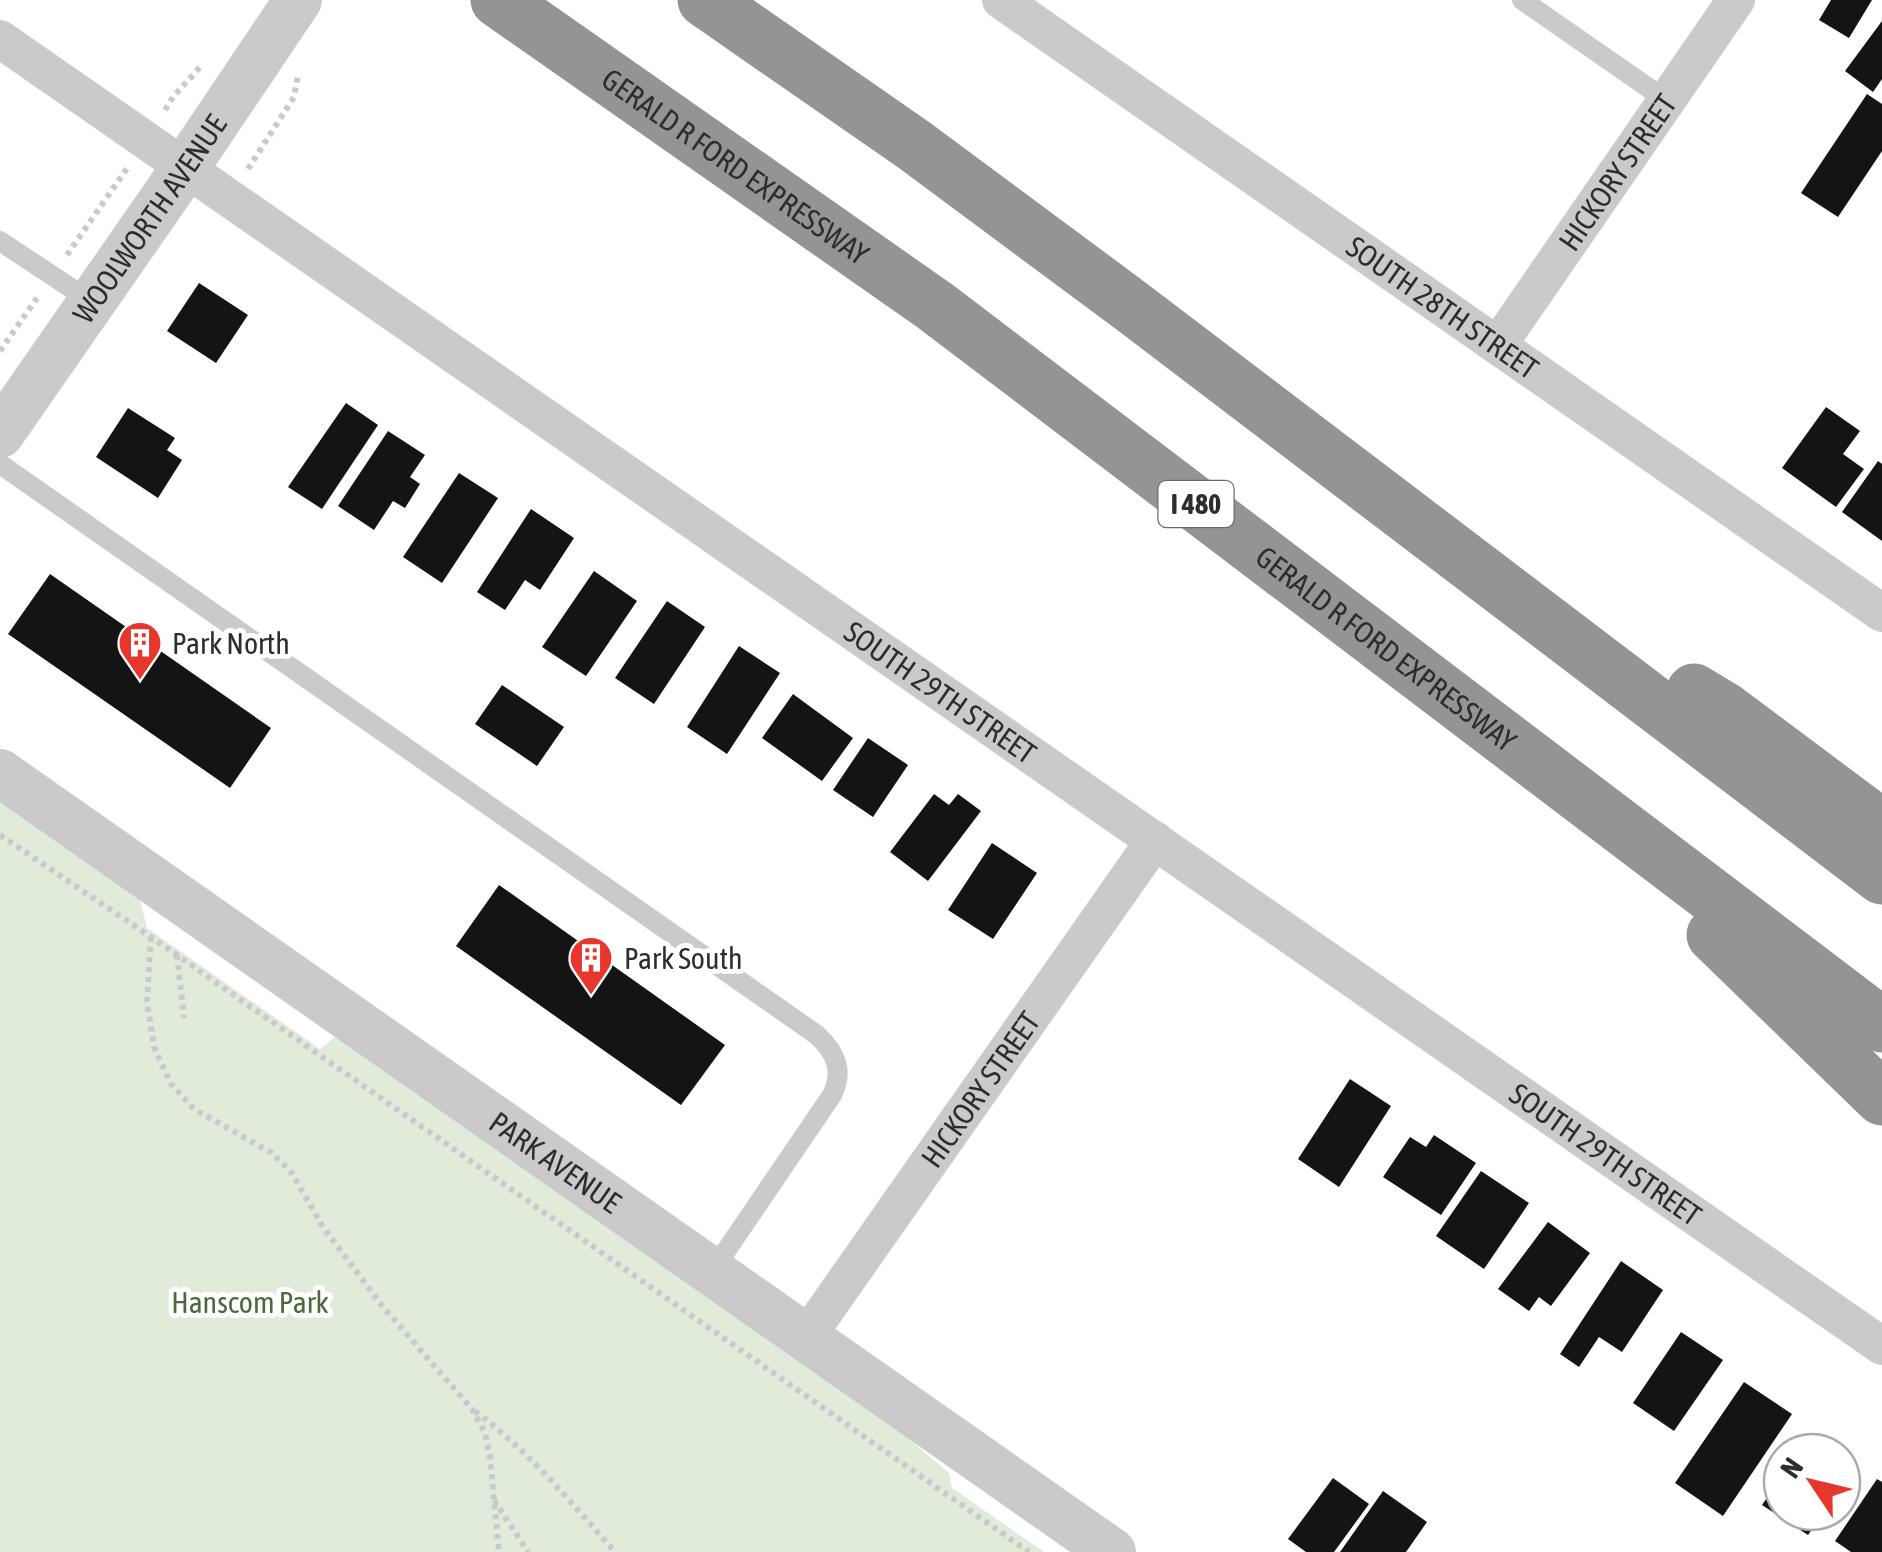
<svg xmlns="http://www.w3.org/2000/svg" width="1882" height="1552" viewBox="0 0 1882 1552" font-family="'Asap Condensed',sans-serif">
  <rect width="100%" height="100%" fill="#fff"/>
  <path fill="#e1ebda" d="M 0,790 L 102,865 L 140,900 L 147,928 L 320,1049 L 335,1037 L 376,1048 L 867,1403 L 949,1473 L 952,1488 L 1044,1552 L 0,1552 Z"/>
  <path fill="#141414" d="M 1831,0 L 1872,0 L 1849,38 L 1819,20 Z
    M 1882,21 L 1882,79 L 1873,92 L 1845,71 Z
    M 1867,94 L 1882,104 L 1882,151 L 1838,217 L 1801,193 Z
    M 199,283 L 248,315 L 216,363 L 167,331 Z
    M 346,403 L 378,425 L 322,509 L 288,487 Z
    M 1826,407 L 1860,431 L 1843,454 L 1864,469 L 1836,507 L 1782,468 Z
    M 128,408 L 175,438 L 167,450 L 182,460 L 158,498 L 96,457 Z
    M 388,431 L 425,455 L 410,477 L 420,484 L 405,508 L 393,501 L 374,530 L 338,506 Z
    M 1878,461 L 1882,464 L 1882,541 L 1842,512 Z
    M 459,473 L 498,498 L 442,583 L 403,557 Z
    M 531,509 L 574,538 L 540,590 L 525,580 L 505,610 L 477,592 Z
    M 594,571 L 637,601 L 586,676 L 542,647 Z
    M 50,574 L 271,728 L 230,788 L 8,634 Z
    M 667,601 L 705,627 L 654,704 L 615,678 Z
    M 739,646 L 780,673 L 727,754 L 687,727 Z
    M 502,685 L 564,727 L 537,766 L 475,724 Z
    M 793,694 L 853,738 L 822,781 L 762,738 Z
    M 868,738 L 908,765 L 873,817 L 833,790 Z
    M 934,794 L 949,805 L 958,794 L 981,811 L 928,881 L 890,852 Z
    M 992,843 L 1037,873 L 993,939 L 948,910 Z
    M 499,885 L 725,1045 L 681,1105 L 456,946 Z
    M 1350,1079 L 1391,1106 L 1339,1187 L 1298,1159 Z
    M 1434,1135 L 1476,1163 L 1441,1215 L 1383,1177 L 1410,1137 L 1426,1147 Z
    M 1481,1171 L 1529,1203 L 1484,1269 L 1436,1236 Z
    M 1548,1222 L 1590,1253 L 1551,1306 L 1539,1297 L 1529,1311 L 1498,1289 Z
    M 1621,1261 L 1663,1290 L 1622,1352 L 1599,1337 L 1579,1367 L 1560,1354 Z
    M 1681,1332 L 1723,1360 L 1674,1431 L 1633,1403 Z
    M 1744,1382 L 1792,1414 L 1723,1516 L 1675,1483 Z
    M 1809,1436 L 1833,1452 L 1798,1452 Z
    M 1782,1475 L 1782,1512 L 1824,1512 L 1808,1535 L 1762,1505 Z
    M 1333,1478 L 1369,1504 L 1334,1552 L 1306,1552 L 1288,1539 Z
    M 1877,1479 L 1882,1482 L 1882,1552 L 1851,1552 L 1835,1541 Z
    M 1383,1491 L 1427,1522 L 1406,1552 L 1340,1552 Z"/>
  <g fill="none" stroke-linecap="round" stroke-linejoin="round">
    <path stroke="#cacaca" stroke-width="6" stroke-dasharray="5 5" stroke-linecap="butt" d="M 165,110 L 173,97 L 201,66
      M 248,169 L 294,97 L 298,75
      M 67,255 L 128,167
      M 0,351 L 37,298
      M 0,835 L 151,937 L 1029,1552
      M 151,937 L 147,1001 L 154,1047 L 171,1084 L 194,1109 L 272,1153 L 291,1172 L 323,1227 L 383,1307 L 472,1409 L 485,1433 L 490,1456 L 499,1552
      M 177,955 L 184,1018
      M 475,1411 C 529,1452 571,1502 615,1552
      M 494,1500 L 528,1552"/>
    <path stroke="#cacaca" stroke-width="20" d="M 1522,0 L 1666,100
      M 0,241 L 92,302
      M 0,464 L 817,1035 C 836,1053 844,1071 832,1095 L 711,1273"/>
    <g stroke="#cacaca" stroke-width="38">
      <path id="s1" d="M 1001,0 L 1882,613"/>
      <path id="s2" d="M 0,39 L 1882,1346"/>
      <path id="s3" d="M 1498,345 L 1736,0"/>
      <path id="s4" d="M 805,1339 L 1155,840"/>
    </g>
    <g stroke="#cacaca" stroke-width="48">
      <path id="s5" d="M 0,434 L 185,168 L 298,0"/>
      <path id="s6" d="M 0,773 L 1112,1552"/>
    </g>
    <g stroke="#949494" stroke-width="55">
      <path id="s7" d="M 498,0 L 935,306 L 1882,1025"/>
      <path d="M 705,0 L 914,145 L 1131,306 L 1882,877"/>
      <path d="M 1694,691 L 1724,709 L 1882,827"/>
      <path d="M 1714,935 L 1882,1098"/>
    </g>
  </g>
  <defs>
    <symbol id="building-pin" viewBox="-11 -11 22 30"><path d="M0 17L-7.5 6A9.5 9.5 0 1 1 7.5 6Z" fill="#e6362d" stroke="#fff"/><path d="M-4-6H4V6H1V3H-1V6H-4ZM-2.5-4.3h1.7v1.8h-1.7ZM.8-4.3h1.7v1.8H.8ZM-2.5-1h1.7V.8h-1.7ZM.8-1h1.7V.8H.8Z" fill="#fff"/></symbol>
  </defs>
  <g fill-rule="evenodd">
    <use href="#building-pin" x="115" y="618" width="50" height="68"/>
    <use href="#building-pin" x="566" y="933" width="50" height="68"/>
  </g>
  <g text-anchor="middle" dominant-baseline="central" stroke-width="10" stroke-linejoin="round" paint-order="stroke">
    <rect fill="#fff" stroke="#6c6c6c" stroke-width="2.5" x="1158.5" y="481" width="75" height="46" rx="8"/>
    <g font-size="28" font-weight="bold" fill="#2d2d2d">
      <text x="1196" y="504">I 480</text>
    </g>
    <g font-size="30" fill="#2d2d2d" stroke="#fff">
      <text stroke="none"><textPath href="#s7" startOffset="290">GERALD R FORD EXPRESSWAY</textPath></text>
      <text stroke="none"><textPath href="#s3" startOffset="210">HICKORY STREET</textPath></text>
      <text stroke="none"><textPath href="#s5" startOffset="262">WOOLWORTH AVENUE</textPath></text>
      <text stroke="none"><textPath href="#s1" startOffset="538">SOUTH 28TH STREET</textPath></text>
      <text stroke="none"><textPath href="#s7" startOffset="1100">GERALD R FORD EXPRESSWAY</textPath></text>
      <text stroke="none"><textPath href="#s2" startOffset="1145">SOUTH 29TH STREET</textPath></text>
      <text stroke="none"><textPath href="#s4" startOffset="305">HICKORY STREET</textPath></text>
      <text stroke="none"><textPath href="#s2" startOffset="1955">SOUTH 29TH STREET</textPath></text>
      <text stroke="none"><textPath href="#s6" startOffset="678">PARK AVENUE</textPath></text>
    </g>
    <g font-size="30" fill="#2d2d2d" stroke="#fff" text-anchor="start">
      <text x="172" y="643">Park North</text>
      <text x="624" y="958">Park South</text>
    </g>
    <g font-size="30" fill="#4b693a" stroke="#fff">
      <text x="250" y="1302">Hanscom Park</text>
    </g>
  </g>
  <g transform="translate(1812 1482) rotate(305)"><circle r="48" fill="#ffffff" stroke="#ababab" stroke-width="2.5"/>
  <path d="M0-8L18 38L0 25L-18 38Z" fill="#e6362d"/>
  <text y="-15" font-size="28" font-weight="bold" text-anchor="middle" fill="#2d2d2d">N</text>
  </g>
</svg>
